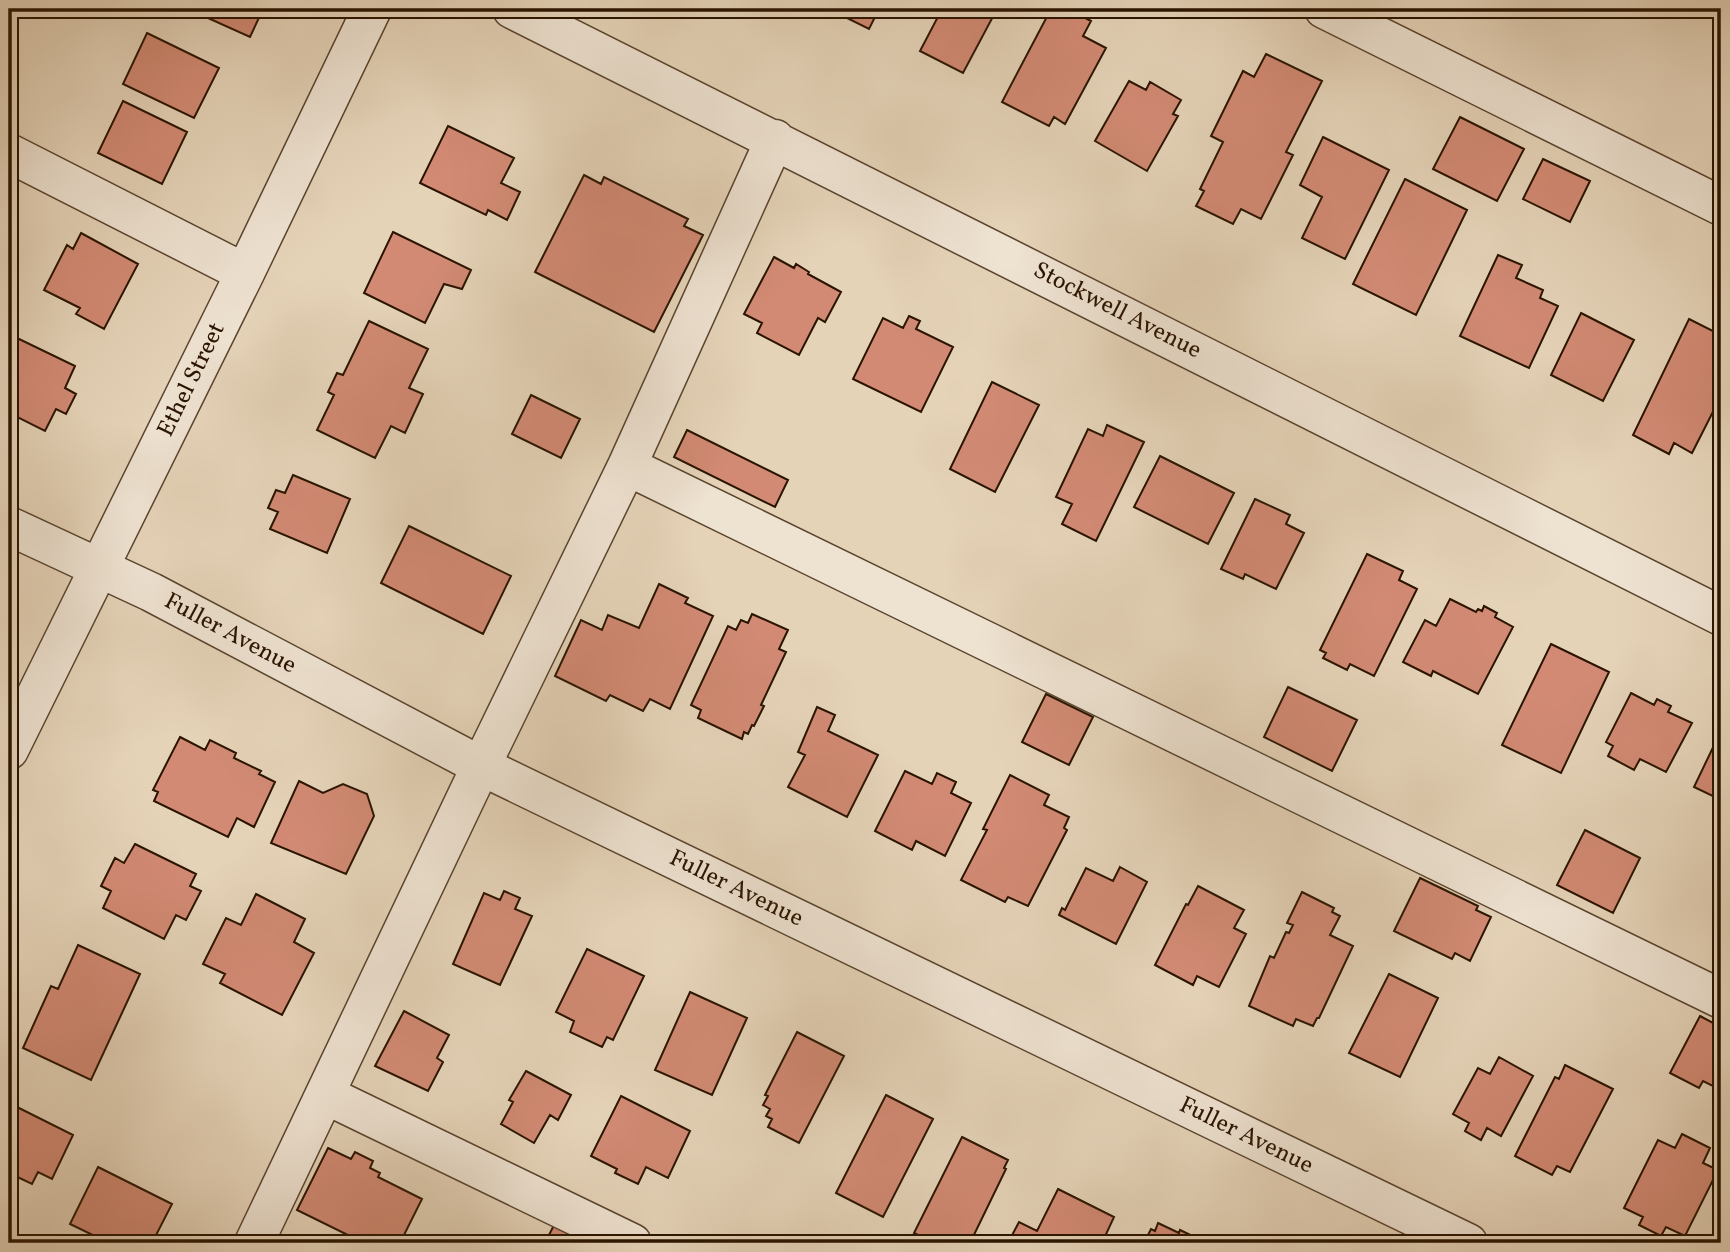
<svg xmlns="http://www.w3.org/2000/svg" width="1730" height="1252" viewBox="0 0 1730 1252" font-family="Vollkorn,serif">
  <rect width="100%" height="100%" fill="#e5d3b8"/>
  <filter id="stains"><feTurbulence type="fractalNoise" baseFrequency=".00286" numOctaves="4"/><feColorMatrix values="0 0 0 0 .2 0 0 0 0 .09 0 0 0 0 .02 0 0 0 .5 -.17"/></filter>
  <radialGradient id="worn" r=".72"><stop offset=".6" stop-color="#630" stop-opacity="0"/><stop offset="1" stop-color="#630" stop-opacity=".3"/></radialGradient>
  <path fill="#d28a74" stroke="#2a1400" stroke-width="2" d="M 202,9 L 263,9 L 250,37 L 199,14 Z
    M 829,9 L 879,9 L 869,29 Z
    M 942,9 L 997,9 L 963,73 L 920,51 Z
    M 1051,9 L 1069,9 L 1091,21 L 1083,36 L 1106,48 L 1065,124 L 1054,117 L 1049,126 L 1002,102 Z
    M 147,33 L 219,68 L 194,118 L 123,84 Z
    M 1266,54 L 1322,81 L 1286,152 L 1293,155 L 1261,219 L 1241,209 L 1233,224 L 1196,206 L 1204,191 L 1200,189 L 1223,142 L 1211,136 L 1243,71 L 1254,77 Z
    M 1129,81 L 1146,90 L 1150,82 L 1181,100 L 1173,114 L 1178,116 L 1147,171 L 1095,141 Z
    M 123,101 L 187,132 L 162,184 L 98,153 Z
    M 1460,117 L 1524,149 L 1497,201 L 1433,169 Z
    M 448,126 L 514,158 L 501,183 L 520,192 L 507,220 L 488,210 L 486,215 L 420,183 Z
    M 1323,137 L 1389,170 L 1345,259 L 1302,238 L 1322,197 L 1300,185 Z
    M 1543,159 L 1590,181 L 1570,222 L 1523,199 Z
    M 584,175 L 601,184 L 604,177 L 688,219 L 684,226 L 703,235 L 654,332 L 535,272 Z
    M 1405,179 L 1467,210 L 1416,315 L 1353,284 Z
    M 393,232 L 471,270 L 462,289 L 444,284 L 425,323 L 364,293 Z
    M 81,233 L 138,264 L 104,329 L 76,314 L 80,308 L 44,290 L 67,245 L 73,249 Z
    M 1498,255 L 1522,265 L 1516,278 L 1543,290 L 1540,298 L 1558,306 L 1529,368 L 1460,336 Z
    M 774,257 L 794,268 L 796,264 L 809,272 L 808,274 L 841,292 L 825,322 L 818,318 L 799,355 L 757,333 L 762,323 L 744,314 Z
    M 1581,313 L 1634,340 L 1603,401 L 1551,375 Z
    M 909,316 L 920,321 L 916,329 L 953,347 L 921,412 L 853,379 L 883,318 L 903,328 Z
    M 1689,319 L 1721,335 L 1721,396 L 1692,453 L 1674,443 L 1669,454 L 1633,435 Z
    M 369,321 L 428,349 L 409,388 L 423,394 L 405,433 L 391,426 L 375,458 L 317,430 L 334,395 L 328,392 L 337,373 L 343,375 Z
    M 17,338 L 75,366 L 65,388 L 76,394 L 66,414 L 56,409 L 45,431 L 9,413 L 9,355 Z
    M 992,382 L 1039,405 L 995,492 L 950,469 Z
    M 531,395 L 580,419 L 561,458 L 512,434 Z
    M 1107,425 L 1144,442 L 1096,541 L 1062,524 L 1072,504 L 1056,497 L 1088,429 L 1103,436 Z
    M 687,430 L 788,480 L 775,507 L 674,457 Z
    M 1160,456 L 1234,493 L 1208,544 L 1134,507 Z
    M 293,475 L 350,499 L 327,553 L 270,529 L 278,512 L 268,508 L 276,490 L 285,493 Z
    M 1255,499 L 1290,515 L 1286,524 L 1304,533 L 1276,589 L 1245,574 L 1243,579 L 1221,569 Z
    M 409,526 L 511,576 L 483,634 L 381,583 Z
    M 1367,554 L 1403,571 L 1399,580 L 1417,589 L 1374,676 L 1350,664 L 1347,670 L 1323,658 L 1326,653 L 1320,650 Z
    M 659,584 L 688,598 L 685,603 L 713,616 L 670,709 L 650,699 L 643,711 L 610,695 L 606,701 L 555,676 L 581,620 L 602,630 L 608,615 L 639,628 Z
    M 1450,599 L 1476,612 L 1478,609 L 1482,611 L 1484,606 L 1497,613 L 1495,617 L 1513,627 L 1478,694 L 1433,671 L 1431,676 L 1403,662 L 1425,620 L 1436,626 Z
    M 752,614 L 788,630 L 779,649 L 786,652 L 761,705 L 764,706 L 754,726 L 752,725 L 748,734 L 744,732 L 742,739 L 698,718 L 701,710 L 691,705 L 728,626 L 736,630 L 741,620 L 748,623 Z
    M 1551,644 L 1609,672 L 1561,773 L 1502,745 Z
    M 1288,687 L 1357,720 L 1332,771 L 1264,737 Z
    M 1631,693 L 1654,705 L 1657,699 L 1671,706 L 1668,712 L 1692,723 L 1666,772 L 1640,759 L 1634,770 L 1608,756 L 1613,746 L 1606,742 Z
    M 1046,694 L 1093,717 L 1069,765 L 1022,742 Z
    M 817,707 L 835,715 L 828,731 L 878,755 L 847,817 L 788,787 L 805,755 L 798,752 Z
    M 180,737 L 205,750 L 210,740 L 236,753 L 234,758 L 261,771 L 259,774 L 275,782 L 254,827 L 237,818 L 228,837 L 154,801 L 158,792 L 153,790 Z
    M 1718,737 L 1721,739 L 1721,800 L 1694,787 Z
    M 905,771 L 932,784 L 937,773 L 956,782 L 951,793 L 971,803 L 945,856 L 916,841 L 912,850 L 875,831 Z
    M 1010,775 L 1049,795 L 1044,805 L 1069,817 L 1064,828 L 1067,830 L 1028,906 L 1008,897 L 1005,902 L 961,880 L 987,830 L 983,829 Z
    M 299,781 L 323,793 L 343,784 L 367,794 L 374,816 L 346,874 L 271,843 Z
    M 1585,830 L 1640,858 L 1613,913 L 1557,885 Z
    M 135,844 L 196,874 L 190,886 L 201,891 L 186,920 L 176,915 L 164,939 L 103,908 L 111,891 L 101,886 L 115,858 L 124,863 Z
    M 1120,867 L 1147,882 L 1116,944 L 1059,915 L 1062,908 L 1065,910 L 1086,868 L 1113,881 Z
    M 1420,878 L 1478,906 L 1476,910 L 1491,917 L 1470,961 L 1455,953 L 1452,959 L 1394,931 Z
    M 1198,886 L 1244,910 L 1234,928 L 1246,934 L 1219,987 L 1197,976 L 1193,985 L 1155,965 L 1186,904 L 1188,905 Z
    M 504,891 L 520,898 L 515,909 L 532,916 L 500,985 L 453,964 L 484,893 L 500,900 Z
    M 1302,892 L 1334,908 L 1332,912 L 1340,916 L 1330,935 L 1353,946 L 1319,1018 L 1317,1018 L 1313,1026 L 1296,1019 L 1293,1026 L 1249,1006 L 1270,956 L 1274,958 L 1286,932 L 1289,933 L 1293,925 L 1287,923 Z
    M 256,894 L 305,919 L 294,942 L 314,953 L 282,1015 L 220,983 L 225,974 L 203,964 L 226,918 L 241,925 Z
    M 78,945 L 140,974 L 91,1080 L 23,1048 L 51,986 L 58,989 Z
    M 587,949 L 644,976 L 613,1040 L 607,1037 L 602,1047 L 570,1032 L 574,1021 L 556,1012 Z
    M 1389,974 L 1438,998 L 1400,1077 L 1349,1053 Z
    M 690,992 L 747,1018 L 712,1095 L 655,1070 Z
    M 404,1011 L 449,1035 L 437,1058 L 443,1062 L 428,1091 L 375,1066 Z
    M 1700,1016 L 1721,1027 L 1721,1090 L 1703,1081 L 1699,1088 L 1670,1073 Z
    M 797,1032 L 844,1056 L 799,1143 L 768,1127 L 772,1119 L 766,1116 L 770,1109 L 763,1105 L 768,1096 L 765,1095 Z
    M 1499,1057 L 1533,1076 L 1501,1136 L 1487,1128 L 1481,1140 L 1465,1131 L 1469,1123 L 1453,1114 L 1478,1068 L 1490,1074 Z
    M 1565,1065 L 1613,1089 L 1570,1172 L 1557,1166 L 1552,1175 L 1515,1156 L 1555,1077 L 1559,1079 Z
    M 526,1071 L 571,1095 L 558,1120 L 550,1115 L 534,1143 L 501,1124 L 513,1102 L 509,1100 Z
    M 886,1095 L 933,1119 L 883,1217 L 836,1193 Z
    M 621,1096 L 690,1131 L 668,1178 L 646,1167 L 638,1184 L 615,1173 L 617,1169 L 591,1156 Z
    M 9,1103 L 73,1135 L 52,1179 L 38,1172 L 32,1184 L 9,1173 Z
    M 1682,1134 L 1710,1148 L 1703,1163 L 1718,1170 L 1685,1236 L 1666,1227 L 1661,1236 L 1639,1225 L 1643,1217 L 1624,1208 L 1658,1140 L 1675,1148 Z
    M 962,1137 L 1008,1160 L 1004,1168 L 1006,1169 L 970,1243 L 956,1239 L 953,1243 L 934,1243 L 914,1233 Z
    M 328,1148 L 351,1159 L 355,1152 L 373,1161 L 370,1168 L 380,1173 L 378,1177 L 422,1199 L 400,1243 L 364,1243 L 297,1210 Z
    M 98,1167 L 172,1204 L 152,1243 L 109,1243 L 70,1224 Z
    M 1058,1189 L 1114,1217 L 1102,1243 L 1008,1243 L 1019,1222 L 1037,1231 Z
    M 557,1219 L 606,1243 L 545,1243 Z
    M 1158,1223 L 1179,1233 L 1180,1230 L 1207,1243 L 1144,1243 L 1151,1229 L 1155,1231 Z
    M 1721,1223 L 1721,1243 L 1711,1243 Z"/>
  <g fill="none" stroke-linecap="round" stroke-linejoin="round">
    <defs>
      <path id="minor" d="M 512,9 L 1721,616
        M 1324,9 L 1721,206
        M 9,153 L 245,273
        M 627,466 L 1721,999
        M 9,526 L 151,592 L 481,766 L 1468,1243
        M 9,750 L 245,273 L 372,9
        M 326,1095 L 632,1243
        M 254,1243 L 481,766 L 627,466 L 775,139"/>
    </defs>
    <use href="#minor" stroke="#59442e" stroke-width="41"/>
    <use href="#minor" stroke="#eee2d1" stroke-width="38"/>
  </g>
  <g text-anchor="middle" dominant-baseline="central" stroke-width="6" stroke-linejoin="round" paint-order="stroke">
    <g font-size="24" fill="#2a1400" stroke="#eee2d1">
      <text transform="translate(1117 311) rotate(27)">Stockwell Avenue</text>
      <text transform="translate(192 380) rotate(-64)">Ethel Street</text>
      <text transform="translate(230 634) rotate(28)">Fuller Avenue</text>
      <text transform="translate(736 889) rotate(26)">Fuller Avenue</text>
      <text transform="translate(1246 1136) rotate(26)">Fuller Avenue</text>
    </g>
  </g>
  <rect width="1730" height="1252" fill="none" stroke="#e5d3b8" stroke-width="35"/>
  <rect x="10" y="10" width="1709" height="1231" fill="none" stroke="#2a1400" stroke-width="3.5"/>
  <rect x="18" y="18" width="1695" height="1217" fill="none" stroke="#2a1400" stroke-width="2"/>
  <rect width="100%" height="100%" filter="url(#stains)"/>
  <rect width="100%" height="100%" fill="url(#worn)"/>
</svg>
